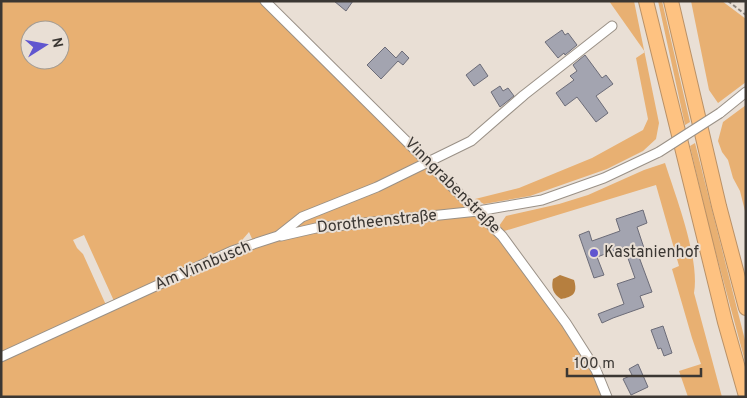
<svg xmlns="http://www.w3.org/2000/svg" width="747" height="398" viewBox="0 0 747 398" font-family="Overpass,sans-serif">
  <rect width="100%" height="100%" fill="#e9dfd5"/>
  <path fill="#e8b072" fill-rule="evenodd" d="M 1,1 L 260,1 L 361,98 L 469,208 L 253,241 L 249,232 L 237,246 L 114,301 L 84,235 L 73,240 L 77,248 L 83,254 L 106,305 L 1,353 ZM 30,30 L 60,30 L 60,60 L 30,60 Z
    M 609,1 L 634,1 L 659,123 L 656,139 L 643,151 L 607,169 L 530,196 L 484,204 L 475,199 L 519,188 L 592,158 L 643,130 L 648,119 L 636,58 L 645,52 Z
    M 658,1 L 662,1 L 690,122 L 685,125 Z
    M 691,1 L 722,1 L 746,19 L 746,82 L 718,103 L 709,90 Z
    M 746,105 L 746,215 L 740,191 L 733,178 L 728,160 L 722,152 L 718,141 L 723,122 Z
    M 695,143 L 746,344 L 746,365 L 710,231 L 690,146 Z
    M 665,163 C 676,197 700,259 694,293 L 722,397 L 688,397 L 679,371 L 701,364 L 692,338 L 672,269 L 679,266 L 656,185 L 501,232 L 499,226 L 506,216 L 559,204 L 588,195 L 644,170 Z
    M 470,215 L 476,216 L 495,235 L 572,337 L 593,370 L 604,397 L 1,397 L 1,360 L 255,247 L 317,231 Z"/>
  <path fill="#b67f3f" d="M 560,275 L 574,280 C 578,293 573,297 561,299 C 553,294 551,288 553,279 Z"/>
  <path fill="#a3a4b0" stroke="#6c6c78" d="M 334,1 L 353,1 L 346,11 Z
    M 562,30 L 565,35 L 568,33 L 577,45 L 565,55 L 564,53 L 558,58 L 545,42 Z
    M 385,47 L 396,58 L 402,51 L 409,58 L 403,65 L 398,61 L 381,79 L 367,65 Z
    M 585,55 L 602,78 L 606,75 L 613,84 L 596,96 L 608,113 L 596,122 L 577,97 L 565,106 L 556,93 L 574,80 L 570,76 L 577,71 L 573,65 Z
    M 480,64 L 488,76 L 474,86 L 466,75 Z
    M 500,86 L 503,91 L 508,88 L 514,96 L 500,107 L 491,92 Z
    M 643,210 L 647,223 L 637,227 L 646,254 L 639,257 L 652,292 L 640,296 L 644,307 L 613,318 L 602,323 L 598,314 L 624,304 L 617,284 L 635,278 L 624,247 L 597,257 L 604,275 L 594,278 L 579,235 L 589,231 L 592,241 L 620,231 L 616,219 Z
    M 663,326 L 672,353 L 664,356 L 661,348 L 658,349 L 651,330 Z
    M 638,364 L 648,387 L 631,395 L 623,379 L 632,375 L 629,369 Z"/>
  <g fill="none" stroke-linecap="round" stroke-linejoin="round">
    <defs>
      <path id="minor" d="M 265,1 L 502,236 L 566,323 L 596,370 L 607,397
        M 720,113 L 746,92
        M 281,236 L 316,228 L 478,211 L 542,200 L 604,178 L 659,152
        M 1,357 L 232,251 L 278,236 L 302,217 L 377,187 L 471,141 L 524,95 L 612,26"/>
      <path id="highway" d="M 646,1 L 725,322 L 746,396
        M 671,1 L 719,206 L 746,308"/>
    </defs>
    <use href="#minor" stroke="#9a9187" stroke-width="11"/>
    <use href="#highway" stroke="#ba9166" stroke-width="16"/>
    <path stroke="#8c857e" stroke-width="2" stroke-dasharray="4 2.5" stroke-linecap="butt" d="M 728,1 L 746,15"/>
    <use href="#minor" stroke="#fff" stroke-width="9"/>
    <use href="#highway" stroke="#fec281" stroke-width="14"/>
    <defs>
      <path id="minor-bridge" d="M 659,152 L 720,113"/>
    </defs>
    <use href="#minor-bridge" stroke="#9a9187" stroke-width="11" stroke-linecap="butt"/>
    <use href="#minor-bridge" stroke="#fff" stroke-width="9"/>
  </g>
  <circle fill="#6056cf" stroke="#e9dfd5" stroke-width="2" cx="594" cy="253" r="5"/>
  <g text-anchor="middle" dominant-baseline="central" stroke-width="4" stroke-linejoin="round" paint-order="stroke">
    <g font-size="16" fill="#3b3733" stroke="#e9dfd5">
      <text transform="translate(452 186) rotate(45)">Vinngrabenstraße</text>
      <text transform="translate(377 222) rotate(-6)">Dorotheenstraße</text>
      <text transform="translate(203 266) rotate(-23)">Am Vinnbusch</text>
    </g>
    <g font-size="16" fill="#3b3733" stroke="#e9dfd5" text-anchor="start">
      <text x="604" y="253">Kastanienhof</text>
    </g>
  </g>
  <rect width="747" height="398" fill="none" stroke="#3b3733" stroke-width="5"/>
  <g transform="translate(45 45) rotate(79)"><circle r="24" fill="#e9dfd5" stroke="#a39c94"/>
  <path d="M0-4L9 19L0 12L-9 19Z" fill="#6056cf"/>
  <text y="-8" font-size="14" font-weight="bold" text-anchor="middle" fill="#3b3733">N</text>
  </g>
  <path d="M567 368v8h134v-8" fill="none" stroke="#3b3733" stroke-width="2.5"/>
  <text x="574" y="368" font-size="15" fill="#3b3733" stroke="#e9dfd5" stroke-width="4" paint-order="stroke">100 m</text>
</svg>
